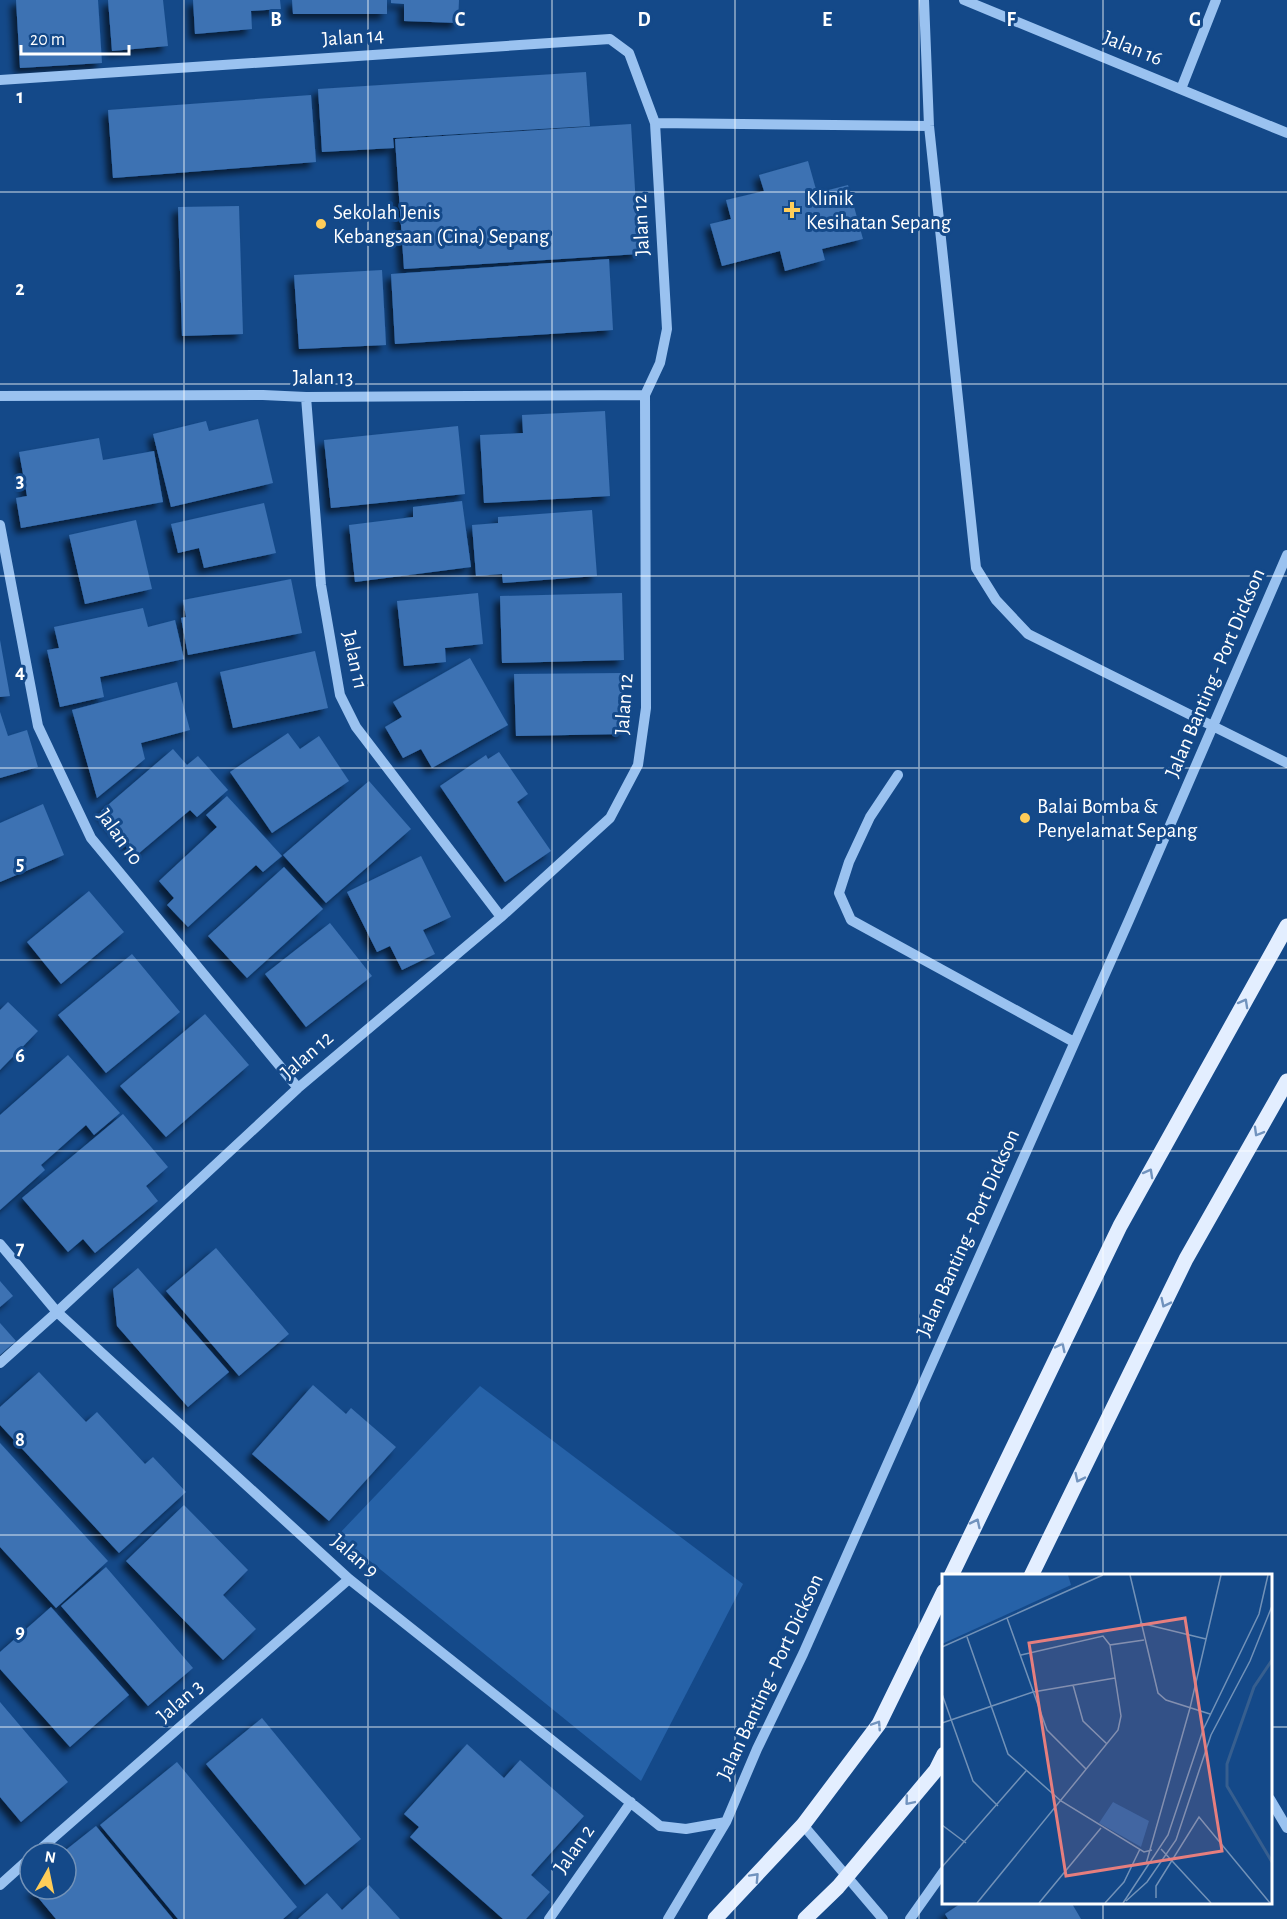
<svg xmlns="http://www.w3.org/2000/svg" width="1287" height="1919" viewBox="0 0 1287 1919" font-family="'Alegreya Sans',sans-serif">
  <defs>
    <filter id="shadow"><feDropShadow dx="-5.5" dy="5.5" stdDeviation="3" flood-color="#0009"/></filter>
  </defs>
  <rect width="100%" height="100%" fill="#144989"/>
  <path fill="#2662a8" d="M 480,1386 L 743,1584 L 641,1781 L 338,1535 Z"/>
  <path fill="#3c72b3" filter="url(#shadow)" d="M 16,0 L 98,0 L 102,63 L 20,68 Z
    M 108,0 L 163,0 L 168,46 L 112,51 Z
    M 193,0 L 280,0 L 281,9 L 251,11 L 252,29 L 195,34 Z
    M 292,0 L 387,0 L 387,14 L 293,14 Z
    M 391,0 L 459,0 L 458,23 L 404,21 L 404,4 L 391,3 Z
    M 586,72 L 590,126 L 393,138 L 394,148 L 322,152 L 318,89 Z
    M 311,95 L 316,162 L 113,178 L 108,110 Z
    M 631,124 L 639,254 L 404,269 L 395,139 Z
    M 808,161 L 817,193 L 848,185 L 863,239 L 822,249 L 825,260 L 785,271 L 780,251 L 722,266 L 710,224 L 731,219 L 726,200 L 764,191 L 759,175 Z
    M 239,206 L 243,334 L 182,336 L 178,207 Z
    M 609,259 L 613,330 L 395,344 L 391,274 Z
    M 382,270 L 386,345 L 299,349 L 294,275 Z
    M 605,411 L 610,496 L 484,503 L 480,435 L 523,433 L 522,415 Z
    M 258,419 L 273,483 L 171,507 L 153,434 L 206,421 L 209,431 Z
    M 458,426 L 465,494 L 331,508 L 324,440 Z
    M 99,438 L 103,460 L 154,451 L 163,502 L 21,528 L 16,498 L 27,496 L 19,452 Z
    M 462,501 L 471,567 L 355,582 L 349,525 L 413,517 L 413,507 Z
    M 264,503 L 276,553 L 204,568 L 199,548 L 178,553 L 171,524 Z
    M 592,510 L 597,576 L 503,583 L 502,574 L 476,576 L 472,525 L 498,523 L 498,517 Z
    M 136,520 L 152,589 L 85,604 L 69,535 Z
    M 291,579 L 302,633 L 188,655 L 181,618 L 186,617 L 183,600 Z
    M 478,593 L 483,644 L 445,648 L 446,662 L 404,666 L 397,601 Z
    M 622,593 L 624,660 L 502,663 L 500,596 Z
    M 143,608 L 148,627 L 175,620 L 184,659 L 100,677 L 104,697 L 60,707 L 47,650 L 59,648 L 54,627 Z
    M 0,640 L 10,696 L 0,697 Z
    M 315,651 L 328,708 L 233,728 L 220,672 Z
    M 470,658 L 508,725 L 432,768 L 421,749 L 403,758 L 385,727 L 402,717 L 393,702 Z
    M 623,673 L 624,734 L 516,736 L 514,674 Z
    M 177,682 L 190,730 L 141,743 L 145,759 L 97,798 L 72,710 Z
    M 0,712 L 8,736 L 27,730 L 38,767 L 0,778 Z
    M 288,733 L 300,749 L 319,736 L 349,781 L 272,833 L 230,772 Z
    M 173,749 L 187,765 L 198,756 L 228,790 L 197,817 L 190,810 L 138,854 L 101,811 Z
    M 499,752 L 528,794 L 517,802 L 551,851 L 505,882 L 440,786 L 486,755 L 488,759 Z
    M 369,781 L 411,829 L 326,903 L 283,855 Z
    M 227,796 L 282,856 L 263,872 L 256,865 L 188,927 L 167,905 L 174,898 L 159,881 L 217,827 L 206,815 Z
    M 43,804 L 64,855 L 0,882 L 0,823 Z
    M 421,856 L 451,917 L 423,930 L 435,954 L 402,970 L 390,946 L 377,952 L 347,892 Z
    M 284,867 L 323,909 L 247,978 L 208,936 Z
    M 89,891 L 124,932 L 61,984 L 27,942 Z
    M 330,923 L 372,976 L 306,1027 L 265,974 Z
    M 132,954 L 180,1012 L 106,1073 L 58,1015 Z
    M 8,1002 L 38,1031 L 0,1070 L 0,1010 Z
    M 205,1014 L 249,1065 L 166,1137 L 120,1086 Z
    M 68,1055 L 120,1113 L 94,1135 L 86,1125 L 41,1165 L 45,1170 L 0,1210 L 0,1115 Z
    M 123,1114 L 168,1167 L 146,1186 L 158,1201 L 95,1253 L 83,1239 L 68,1252 L 22,1198 Z
    M 216,1248 L 289,1334 L 239,1376 L 166,1291 Z
    M 138,1268 L 229,1372 L 188,1407 L 117,1326 L 113,1289 Z
    M 0,1281 L 13,1296 L 0,1307 Z
    M 0,1323 L 16,1341 L 0,1355 Z
    M 39,1372 L 86,1422 L 97,1412 L 145,1464 L 153,1457 L 186,1492 L 119,1553 L 0,1425 L 0,1407 Z
    M 313,1385 L 346,1414 L 351,1408 L 396,1447 L 329,1521 L 252,1454 Z
    M 0,1443 L 108,1561 L 56,1608 L 0,1547 Z
    M 184,1505 L 248,1570 L 223,1595 L 256,1629 L 223,1660 L 126,1561 Z
    M 106,1567 L 193,1668 L 148,1706 L 61,1606 Z
    M 51,1607 L 129,1695 L 70,1747 L 0,1669 L 0,1652 Z
    M 0,1702 L 68,1782 L 21,1822 L 0,1797 Z
    M 262,1718 L 361,1839 L 305,1885 L 206,1764 Z
    M 467,1744 L 504,1778 L 520,1760 L 584,1816 L 531,1875 L 550,1892 L 526,1919 L 503,1919 L 410,1837 L 419,1827 L 404,1814 Z
    M 177,1762 L 297,1907 L 283,1919 L 178,1919 L 100,1825 Z
    M 96,1826 L 173,1919 L 56,1919 L 31,1889 L 66,1889 L 66,1853 L 62,1853 Z
    M 369,1885 L 400,1919 L 298,1919 L 327,1893 L 342,1910 Z
    M 963,1902 L 1071,1902 L 1081,1919 L 948,1919 L 945,1914 Z"/>
  <g fill="none" stroke-linecap="round" stroke-linejoin="round">
    <path stroke="#9ac2f0" stroke-width="10" d="M 924,0 L 929,126 L 976,568 L 996,600 L 1028,634 L 1287,763
      M 964,0 L 1287,133
      M 0,80 L 610,39 L 629,53 L 655,123
      M 1181,89 L 1216,0
      M 0,396 L 263,395 L 306,397 L 645,395
      M 306,397 L 321,585 L 340,695 L 356,727 L 501,917
      M 0,525 L 38,726 L 91,838 L 298,1088
      M 898,775 L 870,817 L 849,862 L 839,893 L 851,920 L 1074,1042
      M 0,1244 L 57,1312 L 349,1579 L 660,1826 L 686,1829 L 726,1822
      M 0,1363 L 57,1312 L 298,1088 L 501,917 L 610,818 L 638,765 L 646,708 L 645,395 L 660,363 L 667,329 L 655,123 L 929,126
      M 1270,1799 L 1287,1828
      M 803,1825 L 883,1919
      M 36,1853 L 349,1579
      M 0,1885 L 30,1858
      M 549,1919 L 631,1802
      M 668,1919 L 726,1822 L 757,1749 L 803,1654 L 1129,920 L 1287,555
      M 910,1919 L 944,1871"/>
    <path stroke="#e3eeff" stroke-width="15" d="M 951,1576 L 1120,1226 L 1287,926
      M 1031,1576 L 1186,1259 L 1287,1081
      M 715,1919 L 803,1825 L 879,1724 L 944,1591
      M 805,1919 L 838,1887 L 936,1770 L 944,1754"/>
  </g>
  <defs><path id="oneway-chevron" d="M-2-3.5L2.5 0L-2 3.5" fill="none" stroke-width="1.6" stroke-linecap="round" stroke-linejoin="round" transform="scale(1.5)"/></defs>
  <g stroke="#7193be">
    <use href="#oneway-chevron" transform="translate(1244 1003) rotate(-61)"/>
    <use href="#oneway-chevron" transform="translate(1258 1132) rotate(120)"/>
    <use href="#oneway-chevron" transform="translate(1149 1173) rotate(-61)"/>
    <use href="#oneway-chevron" transform="translate(1165 1303) rotate(116)"/>
    <use href="#oneway-chevron" transform="translate(1061 1347) rotate(-64)"/>
    <use href="#oneway-chevron" transform="translate(1079 1478) rotate(116)"/>
    <use href="#oneway-chevron" transform="translate(976 1523) rotate(-64)"/>
    <use href="#oneway-chevron" transform="translate(877 1725) rotate(-57)"/>
    <use href="#oneway-chevron" transform="translate(909 1801) rotate(130)"/>
    <use href="#oneway-chevron" transform="translate(755 1877) rotate(-47)"/>
  </g>
  <path fill="none" stroke="#fff" stroke-width="1.5" stroke-opacity="0.55" d="M 184,0 L 184,1919M 368,0 L 368,1919M 552,0 L 552,1919M 735,0 L 735,1919M 919,0 L 919,1919M 1103,0 L 1103,1576M 0,192 L 1287,192M 0,384 L 1287,384M 0,576 L 1287,576M 0,768 L 1287,768M 0,960 L 1287,960M 0,1151 L 1287,1151M 0,1343 L 1287,1343M 0,1535 L 1287,1535M 0,1727 L 944,1727M 1270,1727 L 1287,1727M 1103,1902 L 1103,1919"/>
  <g fill="#ffcd59" stroke="#144989" stroke-width="2">
    <path d="M789 201h6v6h6v6h-6v6h-6v-6h-6v-6h6z"/>
    <circle cx="321" cy="224" r="6"/>
    <circle cx="1025" cy="818" r="6"/>
  </g>
  <g text-anchor="middle" dominant-baseline="central" stroke-width="6" stroke-linejoin="round" paint-order="stroke">
    <g font-size="21" fill="#fff" stroke="#144989">
      <text transform="translate(353 37) rotate(-4)">Jalan 14</text>
      <text transform="translate(1133 48) rotate(22)">Jalan 16</text>
      <text transform="translate(641 225) rotate(-93)">Jalan 12</text>
      <text x="323" y="377">Jalan 13</text>
      <text transform="translate(355 660) rotate(78)">Jalan 11</text>
      <text transform="translate(1215 673) rotate(-67)">Jalan Banting - Port Dickson</text>
      <text transform="translate(624 704) rotate(-86)">Jalan 12</text>
      <text transform="translate(120 837) rotate(55)">Jalan 10</text>
      <text transform="translate(307 1055) rotate(-41)">Jalan 12</text>
      <text transform="translate(968 1233) rotate(-66)">Jalan Banting - Port Dickson</text>
      <text transform="translate(355 1556) rotate(41)">Jalan 9</text>
      <text transform="translate(770 1677) rotate(-65)">Jalan Banting - Port Dickson</text>
      <text transform="translate(180 1701) rotate(-41)">Jalan 3</text>
      <text transform="translate(574 1849) rotate(-55)">Jalan 2</text>
    </g>
    <g font-size="21" fill="#fff" stroke="#144989" text-anchor="start">
      <text x="806" y="198">Klinik<tspan x="806" dy="24">Kesihatan Sepang</tspan></text>
      <text x="333" y="212">Sekolah Jenis<tspan x="333" dy="24">Kebangsaan (Cina) Sepang</tspan></text>
      <text x="1037" y="806">Balai Bomba &amp;<tspan x="1037" dy="24">Penyelamat Sepang</tspan></text>
    </g>
  </g>
  <g transform="translate(942 1574)">
    <rect width="330" height="330" fill="#144989"/>
    <path d="M 0,1 L 126,1 L 129,11 L 0,70 ZM 171,228 L 207,247 L 199,273 L 157,249 Z" fill="#2662a8"/>
    <path fill="none" stroke="#375f8f" stroke-width="3" d="M 330,86 L 312,113 L 285,190 L 285,212 L 330,288"/>
    <path fill="none" stroke="#7292b8" stroke-width="1.5" d="M 188,1 L 216,119 L 224,126 L 268,140M 65,44 L 105,156 L 144,195M 198,49 L 264,65M 25,63 L 66,180 L 119,227 L 202,278 L 210,276M 0,73 L 161,1M 79,81 L 161,62 L 168,71M 131,111 L 141,147 L 165,170M 0,120 L 31,207 L 56,232M 0,149 L 91,118 L 173,104M 0,251 L 24,269M 219,275 L 269,329M 204,290 L 248,134 L 279,1M 0,293 L 84,197M 214,324 L 214,312 L 257,243 L 328,329M 184,327 L 205,308 L 234,266 L 269,161 L 308,87 L 330,32M 35,329 L 176,156 L 179,142 L 168,71 L 202,66M 97,329 L 159,254M 163,329 L 182,308 L 198,275M 181,329 L 226,261 L 261,156 L 317,40 L 326,1"/>
    <path fill="#e67e7e" fill-opacity="0.15" stroke="#e67e7e" stroke-width="3" d="M 243,44 L 280,277 L 124,302 L 87,69 Z"/>
    <rect width="330" height="330" fill="none" stroke="#fff" stroke-width="3"/>
  </g>
  <g font-size="20" text-anchor="middle" font-weight="bold" fill="#fff" stroke="#144989" stroke-width="6" stroke-linejoin="round" paint-order="stroke">
    <text x="276" y="26">B</text>
    <text x="460" y="26">C</text>
    <text x="644" y="26">D</text>
    <text x="827" y="26">E</text>
    <text x="1011" y="26">F</text>
    <text x="1195" y="26">G</text>
    <text x="20" y="103">1</text>
    <text x="20" y="295">2</text>
    <text x="20" y="487">3</text>
    <text x="20" y="678">4</text>
    <text x="20" y="870">5</text>
    <text x="20" y="1062">6</text>
    <text x="20" y="1254">7</text>
    <text x="20" y="1446">8</text>
    <text x="20" y="1638">9</text>
  </g>
  <g transform="translate(48 1871) rotate(9)"><circle r="28" fill="#144989" stroke="#7292b8" stroke-width="1.5"/>
  <path d="M0-4.5L10 22L0 15L-10 22Z" fill="#ffcd59"/>
  <text y="-9" font-size="16" font-weight="bold" text-anchor="middle" fill="#ffffff">N</text>
  </g>
  <path d="M21 45v9h108v-9" fill="none" stroke="#ffffff" stroke-width="3"/>
  <text x="30" y="45" font-size="18" fill="#ffffff" stroke="#144989" stroke-width="4.5" paint-order="stroke">20 m</text>
</svg>
